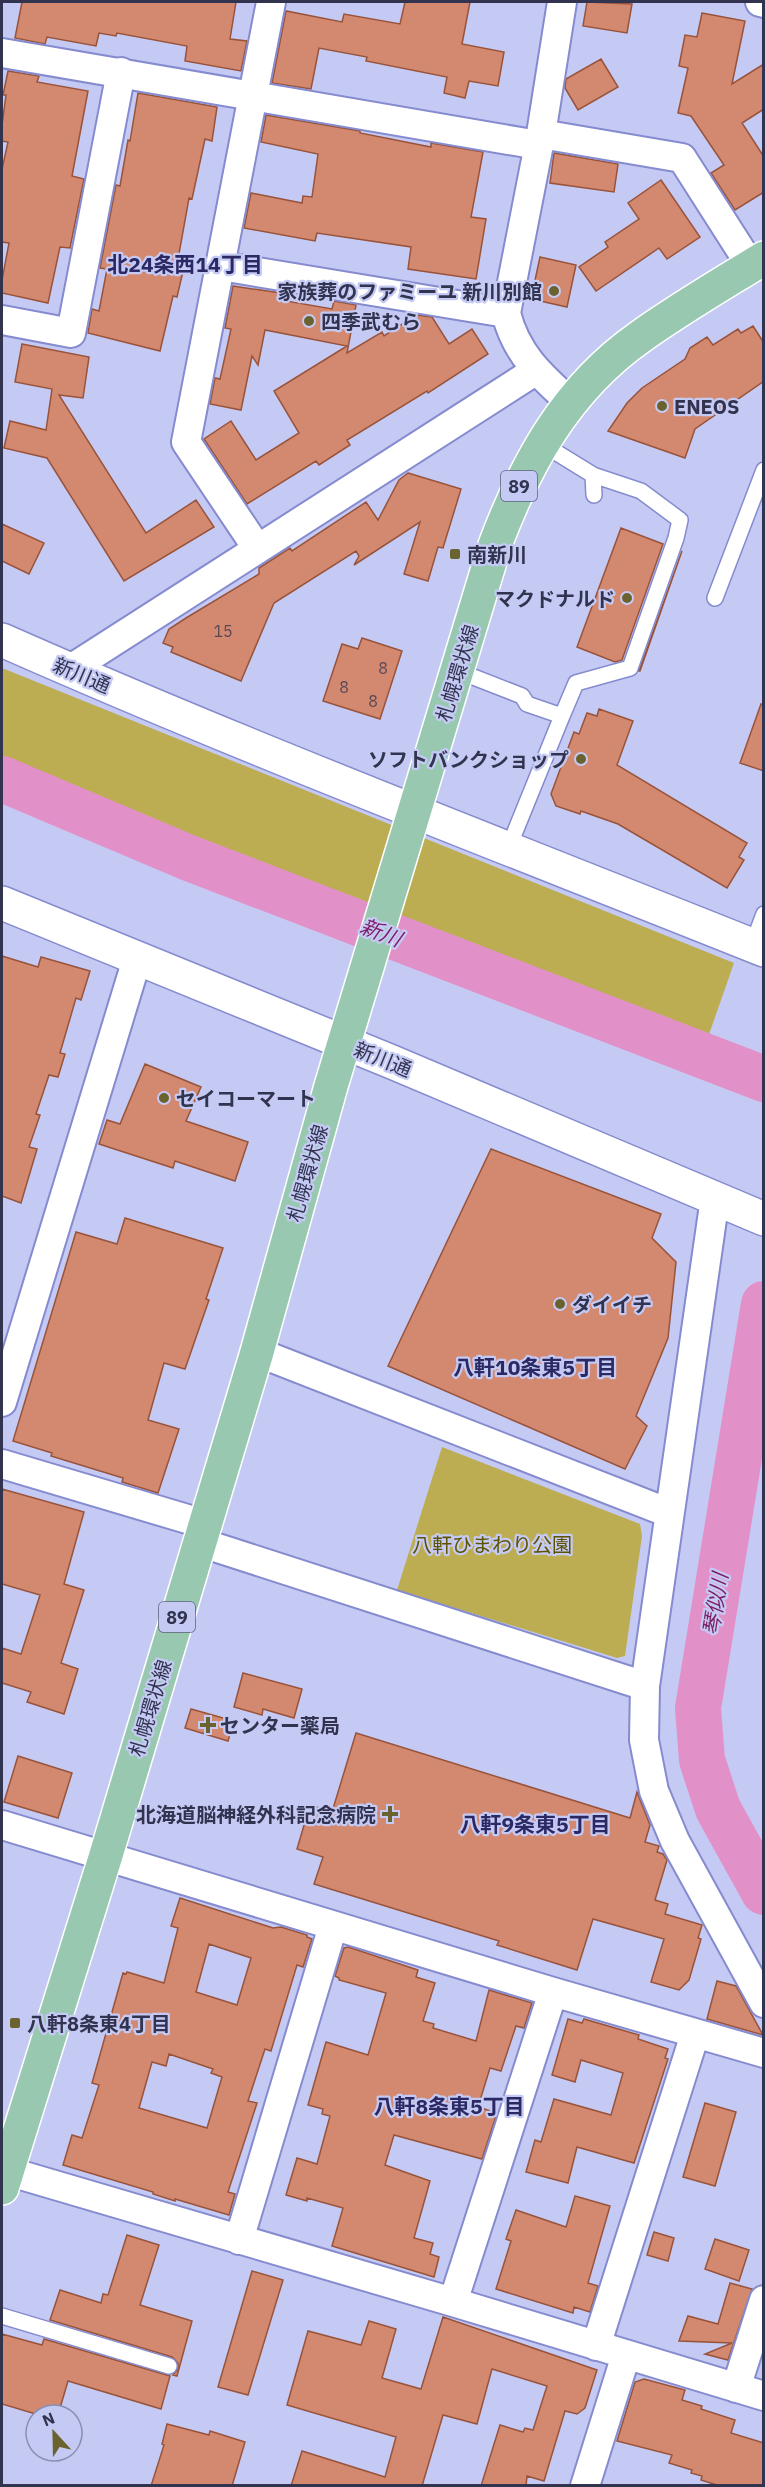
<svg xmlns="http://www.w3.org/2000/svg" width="765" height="2487" viewBox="0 0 765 2487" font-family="'IBM Plex Sans','Noto Sans JP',sans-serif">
  <rect width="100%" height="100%" fill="#c5caf4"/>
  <path fill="#bdad52" d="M 2,668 L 734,963 L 707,1040 L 2,759 Z
    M 442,1447 L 640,1524 L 642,1536 L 625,1656 L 617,1658 L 397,1590 Z"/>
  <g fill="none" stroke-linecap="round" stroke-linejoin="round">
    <path stroke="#e291c8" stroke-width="46" d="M 2,779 L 189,858 L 764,1079
      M 764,1304 L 698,1708 L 702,1760 L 718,1809 L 764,1892"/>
  </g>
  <path fill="#d3896f" stroke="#99533b" stroke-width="1.5" fill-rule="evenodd" d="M 22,2 L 236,2 L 230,39 L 247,41 L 241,71 L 185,61 L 187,46 L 117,33 L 116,36 L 99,33 L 96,46 L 47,37 L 45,44 L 15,38 Z
    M 405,2 L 470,2 L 462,44 L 504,52 L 498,86 L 469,81 L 465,98 L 444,93 L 447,77 L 366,61 L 367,57 L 319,48 L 311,89 L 272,83 L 286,11 L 342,22 L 344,14 L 400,24 Z
    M 587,2 L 632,4 L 627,33 L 583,26 Z
    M 702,13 L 745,21 L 732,84 L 764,64 L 764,109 L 742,123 L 764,157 L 764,192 L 735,210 L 711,173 L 724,165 L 691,116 L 678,113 L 688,68 L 679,66 L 685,35 L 697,37 Z
    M 601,59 L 618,87 L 578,110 L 565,88 L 566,79 Z
    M 8,71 L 39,76 L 37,82 L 88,91 L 72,176 L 84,179 L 70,248 L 60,247 L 48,303 L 2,293 L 2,280 L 9,243 L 2,242 L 2,169 L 8,142 L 2,141 L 2,125 L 6,95 L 3,95 Z
    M 138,93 L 217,107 L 212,141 L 205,139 L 192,199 L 189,198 L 177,265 L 184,267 L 177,297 L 173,296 L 160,351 L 88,333 L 92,309 L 99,311 L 107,269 L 100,268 L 116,185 L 120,186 L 128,140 L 130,141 Z
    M 266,115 L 360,131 L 360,133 L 431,147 L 431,143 L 483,152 L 471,217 L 486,219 L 476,279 L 408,269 L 411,247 L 317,233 L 315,241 L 244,228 L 251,193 L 302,203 L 303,196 L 312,197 L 318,154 L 261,142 Z
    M 554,153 L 618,164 L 614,192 L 550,183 Z
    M 661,180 L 700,237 L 667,259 L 659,248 L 596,291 L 579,267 L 608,247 L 605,242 L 639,219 L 628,203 Z
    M 540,257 L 576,265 L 567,307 L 531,299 Z
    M 233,286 L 287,294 L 286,301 L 332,309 L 334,301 L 356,305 L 347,353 L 382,332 L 384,336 L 416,315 L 432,317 L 449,344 L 472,329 L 488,354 L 428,393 L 427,391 L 347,440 L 350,445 L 319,465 L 316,461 L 247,504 L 204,439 L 231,421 L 256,460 L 299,433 L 274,391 L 347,346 L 265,330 L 258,365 L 252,356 L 241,410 L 210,404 L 215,378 L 220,379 L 231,329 L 225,328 Z
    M 753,326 L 764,343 L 764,381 L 695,429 L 685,458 L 608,431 L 627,403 L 642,388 L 685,359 L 690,348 L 707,337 L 713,345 L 738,329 L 741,333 Z
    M 22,344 L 89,357 L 83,398 L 59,395 L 146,533 L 196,500 L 214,527 L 124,581 L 47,458 L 4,448 L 10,421 L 46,430 L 52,389 L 15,382 Z
    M 408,473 L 461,489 L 443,548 L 438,547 L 428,581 L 404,574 L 420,522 L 354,565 L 359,556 L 356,551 L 274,603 L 241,681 L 171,652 L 173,647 L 163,643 L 169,629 L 186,618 L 259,574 L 259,568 L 290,548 L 292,551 L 366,502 L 378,520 L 399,480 Z
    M 2,524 L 44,543 L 29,574 L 2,561 Z
    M 621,528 L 663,544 L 622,660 L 615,662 L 577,647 Z
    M 682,551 L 640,671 L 639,671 Z
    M 362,638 L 402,651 L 380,719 L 323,701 L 342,644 L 358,649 Z
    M 761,704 L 764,705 L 764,771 L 740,763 Z
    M 599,709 L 633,721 L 617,765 L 747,843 L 739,857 L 744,860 L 727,888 L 618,824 L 581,811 L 580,814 L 556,806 L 551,794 L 574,732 L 579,734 L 587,713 L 597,716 Z
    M 2,956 L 38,967 L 41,957 L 90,971 L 81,1000 L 76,998 L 60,1053 L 65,1054 L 58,1077 L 49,1075 L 36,1114 L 40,1115 L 29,1147 L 37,1149 L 21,1203 L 2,1196 Z
    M 145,1064 L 201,1087 L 186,1121 L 248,1142 L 235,1181 L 175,1161 L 173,1168 L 99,1144 L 107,1120 L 120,1124 Z
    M 491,1149 L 661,1214 L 652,1238 L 676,1262 L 668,1338 L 636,1416 L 647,1426 L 625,1469 L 388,1366 Z
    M 125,1218 L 223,1248 L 206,1299 L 209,1300 L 185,1369 L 164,1363 L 148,1420 L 179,1429 L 158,1493 L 122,1482 L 123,1478 L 51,1456 L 52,1453 L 13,1441 L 76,1232 L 117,1244 Z
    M 2,1489 L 84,1512 L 64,1584 L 84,1590 L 61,1663 L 78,1669 L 64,1714 L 27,1702 L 31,1692 L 2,1683 L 2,1648 L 21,1654 L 40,1595 L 2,1584 Z
    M 243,1673 L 302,1689 L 294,1718 L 263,1709 L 262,1715 L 234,1707 Z
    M 191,1709 L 234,1721 L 228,1741 L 185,1728 Z
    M 356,1733 L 630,1818 L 637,1792 L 650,1825 L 645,1842 L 659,1846 L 657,1852 L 663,1854 L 667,1860 L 655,1900 L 668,1904 L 665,1914 L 702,1925 L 698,1938 L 701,1939 L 689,1980 L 679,1990 L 651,1982 L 664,1939 L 593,1919 L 577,1970 L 497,1945 L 499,1941 L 314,1884 L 323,1857 L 297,1849 L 310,1805 L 332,1812 Z
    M 18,1756 L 72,1773 L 58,1818 L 4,1802 Z
    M 180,1898 L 273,1928 L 281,1927 L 307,1935 L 307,1937 L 312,1939 L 303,1967 L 297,1965 L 271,2051 L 265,2049 L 248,2101 L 257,2103 L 228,2192 L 235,2194 L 229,2215 L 175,2199 L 175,2201 L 153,2194 L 153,2192 L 63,2165 L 72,2135 L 82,2138 L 99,2085 L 92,2083 L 123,1973 L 126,1974 L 127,1972 L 164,1983 L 178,1928 L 171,1926 ZM 209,1944 L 251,1958 L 237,2005 L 196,1992 ZM 169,2054 L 213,2069 L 211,2073 L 222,2077 L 207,2128 L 139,2108 L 152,2062 L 166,2066 Z
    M 348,1947 L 418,1970 L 416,1977 L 435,1983 L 423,2021 L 434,2024 L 433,2028 L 476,2041 L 489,1990 L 532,2003 L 524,2028 L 516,2026 L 501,2071 L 490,2068 L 478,2107 L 497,2113 L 482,2159 L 394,2135 L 385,2165 L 430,2181 L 414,2238 L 433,2243 L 430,2254 L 439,2257 L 434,2277 L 332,2246 L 343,2208 L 307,2198 L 307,2201 L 286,2195 L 297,2158 L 317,2164 L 330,2116 L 322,2114 L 323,2109 L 308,2105 L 326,2042 L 368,2055 L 386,1993 L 339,1980 L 339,1978 L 335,1976 L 344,1948 Z
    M 717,1981 L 736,1986 L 763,2035 L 707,2019 Z
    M 568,2019 L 582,2023 L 584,2019 L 639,2035 L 638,2039 L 668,2049 L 665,2058 L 668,2059 L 634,2163 L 577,2147 L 568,2183 L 526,2172 L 535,2140 L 541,2142 L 554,2099 L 611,2115 L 623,2073 L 581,2060 L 575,2082 L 552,2075 Z
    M 705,2103 L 736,2112 L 715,2186 L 683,2177 Z
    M 575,2196 L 610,2206 L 588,2283 L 598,2286 L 590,2312 L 574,2307 L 573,2313 L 496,2289 L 511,2241 L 506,2239 L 516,2210 L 566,2227 Z
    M 654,2232 L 674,2238 L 668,2261 L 647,2255 Z
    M 127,2235 L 159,2245 L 140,2305 L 192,2321 L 177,2376 L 173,2375 L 178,2369 L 178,2363 L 172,2357 L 50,2320 L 60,2290 L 101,2303 L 103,2294 L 108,2295 Z
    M 715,2239 L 749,2250 L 739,2281 L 705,2269 Z
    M 252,2271 L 283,2280 L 248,2395 L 218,2387 Z
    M 730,2283 L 752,2289 L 728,2360 L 705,2354 L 732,2343 L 679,2341 L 688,2316 L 718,2324 Z
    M 443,2317 L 597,2370 L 585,2408 L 577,2414 L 565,2411 L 544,2481 L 527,2476 L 526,2486 L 481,2486 L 500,2425 L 523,2432 L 525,2428 L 533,2430 L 547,2386 L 492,2369 L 477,2424 L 443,2415 L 422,2486 L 291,2486 L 302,2451 L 385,2477 L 396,2437 L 287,2405 L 308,2331 L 361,2345 L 369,2321 L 396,2329 L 382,2378 L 421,2389 Z
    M 2,2334 L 42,2345 L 44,2339 L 170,2376 L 161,2409 L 68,2381 L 58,2415 L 39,2415 L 2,2404 Z
    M 644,2379 L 685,2390 L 682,2400 L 702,2406 L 701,2409 L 735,2420 L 731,2433 L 764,2443 L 764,2486 L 720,2486 L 701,2480 L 702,2476 L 691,2473 L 692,2470 L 669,2463 L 672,2455 L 617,2441 L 635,2382 Z
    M 167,2424 L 209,2435 L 210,2431 L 245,2442 L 232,2486 L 151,2486 L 164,2445 L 162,2444 Z"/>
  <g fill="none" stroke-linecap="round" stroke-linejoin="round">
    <defs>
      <path id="service" d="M 541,443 L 593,475 L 594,495
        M 715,598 L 764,470
        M 458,671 L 522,696 L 527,704 L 562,716 L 508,849
        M 562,716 L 576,683 L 630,668 L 676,538 L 680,520 L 641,491 L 593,475
        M 752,946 L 764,914
        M 2,2316 L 169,2366"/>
      <path id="minor" d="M 562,2 L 541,134 L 506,313 C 516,354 541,376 571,403
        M 760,2 L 764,3
        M 2,53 L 538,145
        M 541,134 L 682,158 L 751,266
        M 221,266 L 506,313
        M 2,320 L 71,333 L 121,72
        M 257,548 L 186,442 L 271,2
        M 69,670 L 535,371
        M 715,1198 L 645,1686 L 644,1740 L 654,1791 L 675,1841 L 764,2003
        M 257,1352 L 669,1513
        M 2,1402 L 137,959
        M 2,1464 L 204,1524
        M 199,1542 L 645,1686
        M 2,1825 L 553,1992 L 764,2053
        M 7,2171 L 453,2302 L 764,2396
        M 239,2240 L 333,1926
        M 453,2302 L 553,1992
        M 596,2346 L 695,2034
        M 736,2388 L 764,2300
        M 585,2486 L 626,2355"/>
      <path id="tertiary" d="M 2,640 C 253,751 509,848 764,950
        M 2,903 L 392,1062 L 764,1219"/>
      <path id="primary" d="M 2,2188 L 106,1855 L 257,1352 L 331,1086 L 495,545 C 526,463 566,389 640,337 C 679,309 722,284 764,258"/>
    </defs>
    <use href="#service" stroke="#858bce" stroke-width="18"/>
    <use href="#minor" stroke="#858bce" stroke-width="32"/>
    <use href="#tertiary" stroke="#858bce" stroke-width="36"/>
    <use href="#primary" stroke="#fff" stroke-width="36"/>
    <use href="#service" stroke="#fff" stroke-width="15"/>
    <use href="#minor" stroke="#fff" stroke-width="28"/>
    <use href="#tertiary" stroke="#fff" stroke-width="33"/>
    <use href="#primary" stroke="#98c9b0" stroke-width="33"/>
  </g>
  <g fill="#6b632f" stroke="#c5caf4" stroke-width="2">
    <circle cx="554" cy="291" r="6"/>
    <circle cx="309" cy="321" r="6"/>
    <circle cx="662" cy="406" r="6"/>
    <rect x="449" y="548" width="12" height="12" rx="3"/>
    <circle cx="627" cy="598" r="6"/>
    <circle cx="581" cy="759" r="6"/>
    <circle cx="164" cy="1098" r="6"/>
    <circle cx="560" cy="1304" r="6"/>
    <path d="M205 1716h6v6h6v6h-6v6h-6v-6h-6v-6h6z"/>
    <path d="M387 1805h6v6h6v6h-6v6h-6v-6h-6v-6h6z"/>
    <rect x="9" y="2017" width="12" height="12" rx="3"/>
  </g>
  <g text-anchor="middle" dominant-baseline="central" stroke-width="4.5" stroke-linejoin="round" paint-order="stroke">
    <g font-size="16" fill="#5a4857">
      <text x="223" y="631">15</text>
      <text x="383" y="668">8</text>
      <text x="344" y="687">8</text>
      <text x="373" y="701">8</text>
    </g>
    <g fill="#c5caf4" stroke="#5d6080" stroke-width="1.5">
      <rect x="501" y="471" width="36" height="30" rx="4.5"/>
      <rect x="159" y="1602" width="36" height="30" rx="4.5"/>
    </g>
    <g font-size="18" font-weight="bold" fill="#31334f">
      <text x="519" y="486">89</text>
      <text x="177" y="1617">89</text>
    </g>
    <g font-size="20" font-weight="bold" fill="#31334f" stroke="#c5caf4" text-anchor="start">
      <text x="542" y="291" text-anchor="end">家族葬のファミーユ 新川別館</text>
      <text x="321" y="321">四季武むら</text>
      <text x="674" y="406">ENEOS</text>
      <text x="467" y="554">南新川</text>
      <text x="615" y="598" text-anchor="end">マクドナルド</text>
      <text x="569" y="759" text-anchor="end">ソフトバンクショップ</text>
      <text x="176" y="1098">セイコーマート</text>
      <text x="572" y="1304">ダイイチ</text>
      <text x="220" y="1725">センター薬局</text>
      <text x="376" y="1814" text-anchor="end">北海道脳神経外科記念病院</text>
      <text x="27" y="2023">八軒8条東4丁目</text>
    </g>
    <g font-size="20" fill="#31334f" stroke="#c5caf4">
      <text transform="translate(457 673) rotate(-73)">札幌環状線</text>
      <text transform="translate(82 675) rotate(23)">新川通</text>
      <text transform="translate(383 1059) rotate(22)">新川通</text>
      <text transform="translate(307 1173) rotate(-74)">札幌環状線</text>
      <text transform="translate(150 1708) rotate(-73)">札幌環状線</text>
    </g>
    <g font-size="20" fill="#5d5200" stroke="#c5caf4">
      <text x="492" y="1544">八軒ひまわり公園</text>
    </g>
    <g font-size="21" font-weight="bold" fill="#2a2963" stroke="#c5caf4">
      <text x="185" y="264">北24条西14丁目</text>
      <text x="535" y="1367">八軒10条東5丁目</text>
      <text x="535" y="1824">八軒9条東5丁目</text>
      <text x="449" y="2106">八軒8条東5丁目</text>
    </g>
    <g font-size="21" font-style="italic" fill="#7d1e65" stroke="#c5caf4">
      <text transform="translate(381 932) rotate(21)">新川</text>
      <text transform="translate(715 1604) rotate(-81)">琴似川</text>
    </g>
  </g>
  <rect width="765" height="2487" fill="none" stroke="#31334f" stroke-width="6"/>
  <g transform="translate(54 2433) rotate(338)"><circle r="28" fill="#c5caf4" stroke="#8a8eb2" stroke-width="1.5"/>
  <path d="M0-4.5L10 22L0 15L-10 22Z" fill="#6b632f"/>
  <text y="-9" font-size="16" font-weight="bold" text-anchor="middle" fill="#31334f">N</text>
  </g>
</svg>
